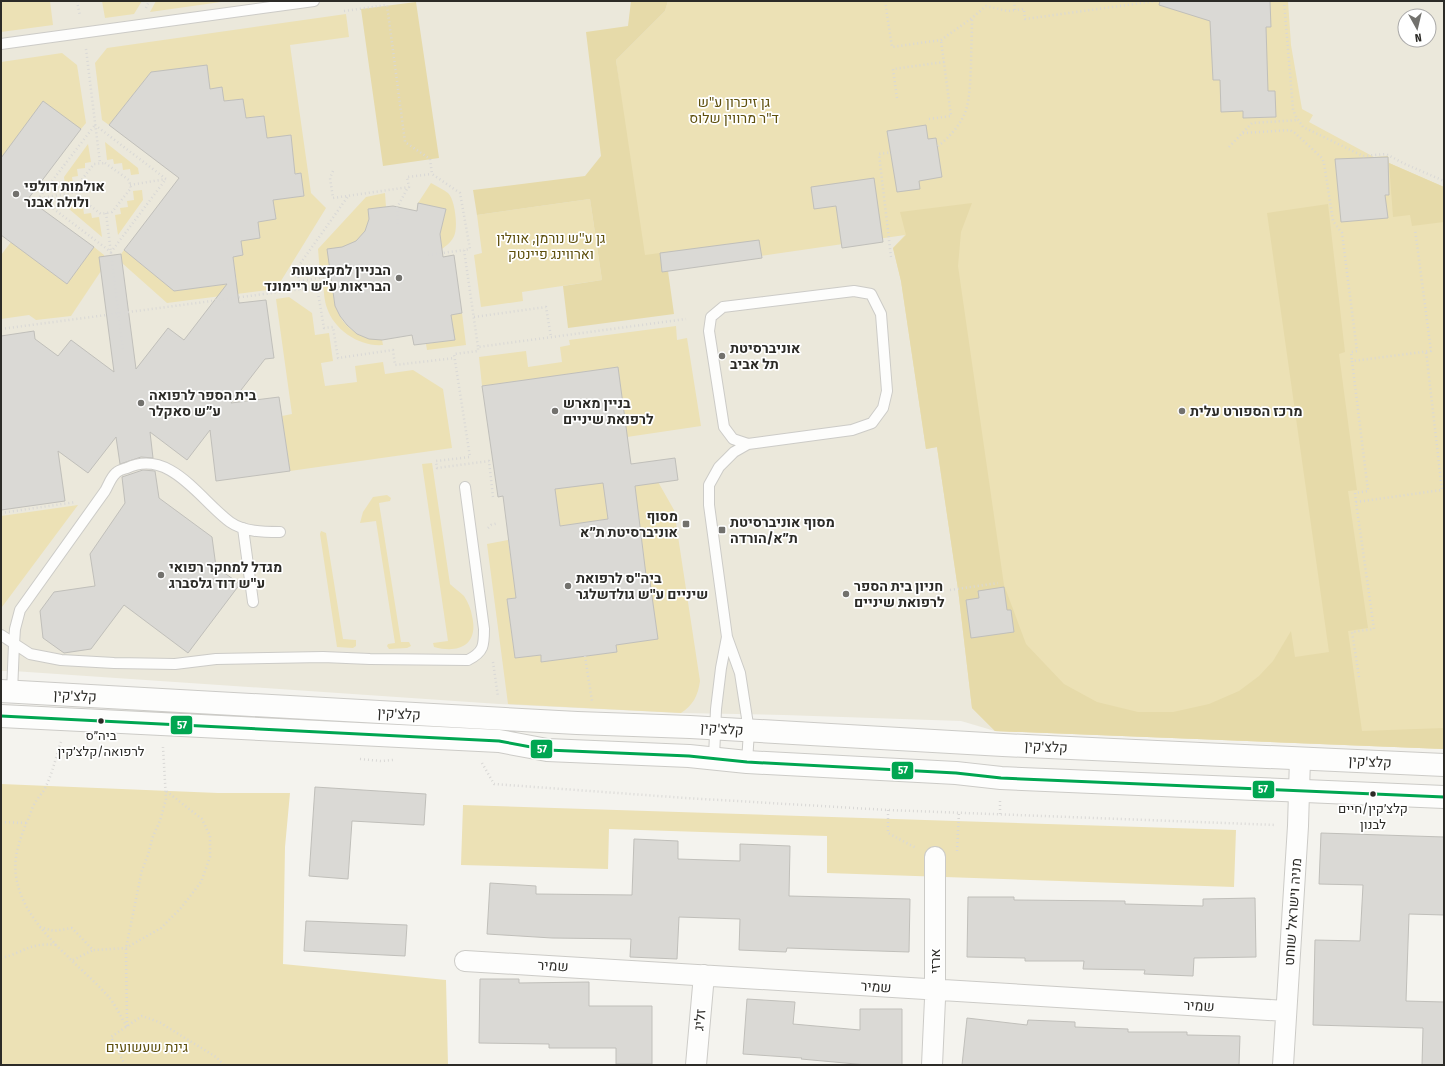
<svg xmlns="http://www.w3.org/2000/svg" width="1445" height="1066" viewBox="0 0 1445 1066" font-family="'Fira Sans Condensed',Heebo,sans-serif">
  <rect width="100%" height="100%" fill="#f4f3ee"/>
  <path fill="#ebe8db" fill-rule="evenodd" d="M 1,1 L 1444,1 L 1444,749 L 995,731 L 961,721 L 784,715 L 681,713 L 499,704 L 13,671 L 1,671 ZM 1405,16 L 1429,16 L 1429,40 L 1405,40 Z"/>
  <path fill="#ece1b5" d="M 1,1 L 50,1 L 53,25 L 1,32 Z
    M 102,1 L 142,1 L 134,14 L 105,18 Z
    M 156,1 L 228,1 L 150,12 Z
    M 668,1 L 1288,1 L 1291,45 L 1302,109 L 1313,115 L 1309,122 L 1374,157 L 1388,156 L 1389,163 L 1444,187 L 1444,749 L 995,731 L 972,708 L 958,589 L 937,447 L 926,449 L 901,281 L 893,248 L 905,235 L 644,273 L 616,60 L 665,11 Z
    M 346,14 L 349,37 L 290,45 L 311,193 L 326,208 L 276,289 L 167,303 L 122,263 L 121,254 L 124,250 L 174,291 L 237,283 L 233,257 L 243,255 L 241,241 L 260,238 L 258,222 L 276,219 L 273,200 L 304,196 L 301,173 L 295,173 L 291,135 L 267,138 L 264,116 L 246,118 L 243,99 L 224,101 L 222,88 L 210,89 L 207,65 L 151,72 L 109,125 L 102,120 L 95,63 L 107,48 Z
    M 62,53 L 77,65 L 86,123 L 81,129 L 1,158 L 1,62 Z
    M 105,142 L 138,168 L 139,174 L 131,175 L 130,169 L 123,170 L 122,163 L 114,164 L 113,159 L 107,160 Z
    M 88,144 L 91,162 L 85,163 L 85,168 L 77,169 L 78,176 L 72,177 L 73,183 L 65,184 L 64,177 Z
    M 431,183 C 436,186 443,189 448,193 C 455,199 459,230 453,238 C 451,242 446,246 442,249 L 440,234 L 446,209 L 418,203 Z
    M 142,190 L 143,200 L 118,235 L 115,215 L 121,214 L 120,208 L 128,207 L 127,201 L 134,200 L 133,191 Z
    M 385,193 L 386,207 L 368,209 L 369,219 L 365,231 L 331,272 L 320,273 L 318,249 L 366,197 Z
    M 75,198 L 76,208 L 83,207 L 84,214 L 91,213 L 92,218 L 99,217 L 102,237 L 69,209 L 67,199 Z
    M 590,199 L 602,280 L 522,292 L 523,301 L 481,307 L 474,255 L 482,253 L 477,215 Z
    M 11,242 L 67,284 L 94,247 L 104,255 L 105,265 L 71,316 L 36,320 L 29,315 L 1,319 L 1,255 Z
    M 332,282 C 333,290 333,300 336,307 C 343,329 360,338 382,340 L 383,345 C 360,347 334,330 327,308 C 324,300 324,291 323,283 Z
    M 289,297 L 312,313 L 315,335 L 329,333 L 333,361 L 321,363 L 325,386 L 357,382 L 355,366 L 383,362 L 385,374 L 413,370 L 443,389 L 452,448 L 290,471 L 282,416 L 292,414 L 276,299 Z
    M 462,313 L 466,345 L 427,350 L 426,344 L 455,340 L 451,315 Z
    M 676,326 L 677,340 L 687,338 L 701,426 L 627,437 L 618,367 L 482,386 L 479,357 L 526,351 L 528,367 L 562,362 L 560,347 L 570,345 L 569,340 Z
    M 432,463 L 450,584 C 454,588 460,592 464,596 C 468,602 471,609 472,616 C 479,645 459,654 434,647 L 433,643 L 448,641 L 422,464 Z
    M 633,478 L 657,480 L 674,510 L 700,681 C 698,696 693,705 681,713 L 508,704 L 487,544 L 508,540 L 513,574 L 550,593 L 507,599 L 515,658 L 541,655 L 541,662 L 617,652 L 616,645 L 658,639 L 649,575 L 636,576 L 584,565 L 644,557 L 638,509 L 607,513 L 608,519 L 560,526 L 555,489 Z
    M 387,495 L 391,498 L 390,501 L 379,503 L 401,642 L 409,642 L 411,646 L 407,648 L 389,649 L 387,646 L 388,644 L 395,643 L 376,521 L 360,523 L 363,512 L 373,497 Z
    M 78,505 L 2,607 L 1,607 L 1,516 Z
    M 321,531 L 326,533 L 343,639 L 356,640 L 356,646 L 353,648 L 337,647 L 320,534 Z
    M 1,784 L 218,793 L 290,793 L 285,847 L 283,964 L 446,980 L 448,1065 L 1,1065 Z
    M 463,805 L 1236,830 L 1234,887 L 827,873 L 827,836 L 609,829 L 608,869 L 461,865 Z"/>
  <path fill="#e6daa9" d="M 631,1 L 668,1 L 665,11 L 616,60 L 645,255 L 660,253 L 662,272 L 668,271 L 674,314 L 568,328 L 563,286 L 602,280 L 590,199 L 477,215 L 473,190 L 585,176 L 601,156 L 586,32 L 628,26 Z
    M 416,2 L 439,158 L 383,166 L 361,9 Z
    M 1389,163 L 1444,187 L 1444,222 L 1412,226 L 1410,215 L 1393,217 Z
    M 972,203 L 961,232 L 958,266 L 1004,585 L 1026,644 L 1064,684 L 1097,702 L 1138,712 L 1173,712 L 1209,704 L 1239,691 L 1259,676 L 1273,661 L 1291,631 L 1295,657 L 1329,652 L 1267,213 L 1328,204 L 1345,352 L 1339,354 L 1357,490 L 1348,491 L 1368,628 L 1348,631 L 1362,731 L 1444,728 L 1444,749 L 995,731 L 972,708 L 958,589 L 937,447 L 926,449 L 901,281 L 893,248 L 906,235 L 900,212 Z"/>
  <path fill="#dad9d5" stroke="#c0bfba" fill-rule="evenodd" d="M 1160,1 L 1270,1 L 1271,27 L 1266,27 L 1268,91 L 1275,91 L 1276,117 L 1243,118 L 1243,111 L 1221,112 L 1220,80 L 1213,80 L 1210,21 L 1159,5 Z
    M 207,65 L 210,89 L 222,87 L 224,101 L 243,99 L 246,118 L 264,116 L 267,138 L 291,135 L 295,174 L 301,173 L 304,196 L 273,200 L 276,219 L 258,222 L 260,238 L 241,241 L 243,255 L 233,257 L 239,303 L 266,300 L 274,358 L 265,359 L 231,403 L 279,397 L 290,471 L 216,481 L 210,430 L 187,460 L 150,432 L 153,458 L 141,457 L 120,464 L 116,437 L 88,473 L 58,451 L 65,501 L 1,510 L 1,336 L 34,331 L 35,339 L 58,356 L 71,340 L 114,372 L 99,257 L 121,254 L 136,369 L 168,328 L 184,340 L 227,284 L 174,291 L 124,250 L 179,178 L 109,125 L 151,72 Z
    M 43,101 L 81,129 L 28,199 L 94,247 L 67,284 L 1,235 L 1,158 Z
    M 926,125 L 928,139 L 936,138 L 942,177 L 919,181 L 920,189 L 897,192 L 887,131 Z
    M 1388,157 L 1389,195 L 1385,195 L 1388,218 L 1341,222 L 1335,159 Z
    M 874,178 L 883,242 L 842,248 L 836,206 L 814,209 L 811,187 Z
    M 418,203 L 446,209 L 440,234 L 443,257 L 454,255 L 462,313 L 451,315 L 455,340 L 414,345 L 412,335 L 382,340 L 369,339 L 357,334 L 347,325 L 340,316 L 335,306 L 327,249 L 342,247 L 356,241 L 365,231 L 369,219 L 368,209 L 393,206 L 417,211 Z
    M 759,240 L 762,258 L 662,272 L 660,253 Z
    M 618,367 L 631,464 L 675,458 L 678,480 L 635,486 L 646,575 L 649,575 L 658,639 L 616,645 L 617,652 L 541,662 L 541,655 L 515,658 L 507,599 L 516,598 L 503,496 L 498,497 L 482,386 ZM 603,483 L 608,519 L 560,526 L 555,489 Z
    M 143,470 L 155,471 L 159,498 L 212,537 L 216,567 L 240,584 L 188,653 L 124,605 L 91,649 L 64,653 L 43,638 L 40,611 L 54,592 L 95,586 L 90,554 L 125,503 L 122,477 Z
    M 1004,587 L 1007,610 L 1011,610 L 1014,632 L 971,638 L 966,600 L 979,598 L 978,591 Z
    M 315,787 L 426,794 L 424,825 L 352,821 L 348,879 L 309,876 Z
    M 1321,833 L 1444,837 L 1444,915 L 1409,914 L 1406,1001 L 1444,1002 L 1444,1065 L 1422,1065 L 1423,1028 L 1313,1025 L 1315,940 L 1360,941 L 1363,885 L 1319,884 Z
    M 634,839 L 678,841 L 678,859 L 740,861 L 740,844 L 790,846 L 789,896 L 910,899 L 909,952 L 787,948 L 786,952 L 739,950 L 740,919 L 679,917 L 677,959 L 630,957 L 631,939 L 552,938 L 487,934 L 490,883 L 536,886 L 536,894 L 632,895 Z
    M 968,897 L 1014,897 L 1014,900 L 1125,901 L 1125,904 L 1203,906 L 1203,899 L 1255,898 L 1256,957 L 1194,958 L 1193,976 L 1144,974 L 1145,970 L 1083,969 L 1084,961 L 1025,961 L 1025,958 L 967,957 Z
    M 306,921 L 407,925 L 405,956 L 304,951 Z
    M 480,979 L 519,979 L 519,983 L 589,982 L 589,1006 L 652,1006 L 652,1064 L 616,1064 L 616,1048 L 549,1048 L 549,1044 L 479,1043 Z
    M 747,999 L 795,1002 L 793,1024 L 860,1030 L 860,1009 L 902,1009 L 902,1065 L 867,1065 L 801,1059 L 802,1058 L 743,1054 Z
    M 967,1018 L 1027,1025 L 1028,1020 L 1075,1022 L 1075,1027 L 1128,1029 L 1128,1032 L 1187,1032 L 1187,1035 L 1240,1036 L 1239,1065 L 962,1065 Z"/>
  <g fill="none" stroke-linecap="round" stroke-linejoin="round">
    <defs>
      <path id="service" d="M 1,44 L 314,1
        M 243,528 L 253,602
        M 1,635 L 30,654 L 61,660 L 114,663 L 175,664 L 216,659 L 323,657 L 370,659 L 468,660 C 484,652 484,645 484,629 L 465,487
        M 12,692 L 14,644 L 15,629 L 20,610 L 105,491 C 108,486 111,477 116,473 C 119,470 124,469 127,468 C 170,448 200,500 230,522 C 244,532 264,532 280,532
        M 714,758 L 716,709 L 721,668 L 727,637
        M 747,762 L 749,731 L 740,673 L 727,637 L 709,505 L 709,485 L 719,467 L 734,452 L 748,444 L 852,430 L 872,423 L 883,408 L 887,391 L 881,314 L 871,294 L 854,291 L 723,307 L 711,317 L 709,331 L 724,427 L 733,439 L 748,444"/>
      <path id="minor" d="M 465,961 C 739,977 1013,995 1286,1011
        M 696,1065 L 704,975
        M 932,1065 L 935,999 L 935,857
        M 1283,1065 L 1298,826 L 1300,758"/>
      <path id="tertiary" d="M 1,691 L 577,723 L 690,727 L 1003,745 L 1444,765
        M 1,716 L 499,741 L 547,750 L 689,756 L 747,762 L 956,773 L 1001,778 L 1444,797"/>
    </defs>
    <use href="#service" stroke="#cccbc7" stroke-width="12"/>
    <use href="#minor" stroke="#cccbc7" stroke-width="22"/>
    <use href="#tertiary" stroke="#cccbc7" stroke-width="24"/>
    <path stroke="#d9d8d6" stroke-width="2.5" stroke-dasharray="1 3" stroke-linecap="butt" d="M 77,1 L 80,16
      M 885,1 L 892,47 L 941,40 L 972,18 L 986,6 L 1008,11 L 1015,10
      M 1014,1 L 1015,10 L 1024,9 L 1025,19 L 1156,1
      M 1284,1 L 1293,109 L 1295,115 L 1303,127 L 1363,156 L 1386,154 L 1405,164 L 1444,181
      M 146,8 L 149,1
      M 344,11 L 387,5 L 405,142 L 430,159 L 432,174 L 460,193 L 470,249 L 464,250 L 478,347
      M 86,49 L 100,163
      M 897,98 L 893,69 L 944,62
      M 929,119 L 951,116 L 941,40
      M 95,125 L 166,179 L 111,252 L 39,198 Z
      M 1243,133 L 1290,130 L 1295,133 L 1322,158 L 1324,163 L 1333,221 L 1342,233 L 1357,351 L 1351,352 L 1352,361
      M 938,146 C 949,138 962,123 966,110 C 970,97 970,81 971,67 C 971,51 972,35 972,18
      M 1229,147 L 1252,123 L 1298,120
      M 105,163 L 129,180 L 131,188 L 112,212 L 101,214 L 77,196 L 76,187 L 94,164 Z
      M 333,171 L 330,178 L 333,198 L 409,187 L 407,177 L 432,174
      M 130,185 L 166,179
      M 40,198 L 77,192
      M 1,203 L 3,203
      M 106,213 L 123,351
      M 398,224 L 397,208 L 408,187
      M 428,255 L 464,250
      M 891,257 L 879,154 L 900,151
      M 299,281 L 340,275
      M 300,290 L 297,268 L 349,195
      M 474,317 L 546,307 L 551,337
      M 1,329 L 317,287 L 324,328 L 333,327 L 338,358 L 393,350 L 395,365 L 455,358
      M 493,497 L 489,461 L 437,468 L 436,461 L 470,457 L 454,354 L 478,351 L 478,347 L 686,319
      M 1356,502 L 1355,493 L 1368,491 L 1352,361 L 1431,351 L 1415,229
      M 1,513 L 76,502
      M 488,528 L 491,525 L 498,523
      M 950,590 L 998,583
      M 585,656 L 592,701
      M 493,662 L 498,697
      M 1359,677 L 1352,632 L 1374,629 L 1356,502 L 1442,490 L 1426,351
      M 61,742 C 56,756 53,772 46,786 C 44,792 38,797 35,803 C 32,807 31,813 29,817 C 24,828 20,839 17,851 C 4,913 72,956 108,996 C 115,1004 121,1017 127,1027
      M 59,756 L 60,748
      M 360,759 L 381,761 L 393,760
      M 482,763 L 494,784 L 686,798 L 888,810 L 1276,825
      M 888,810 L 888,833 L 916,848
      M 1000,814 L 1000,800
      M 1,822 L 26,823
      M 957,851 L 959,812
      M 40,927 L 54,931 L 72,928 L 93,950 L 126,948 L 161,928 L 181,908 L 201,882 L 210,857 L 210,836 L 202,819 L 166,791
      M 1,958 C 24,953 29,942 56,945
      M 73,960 L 93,950
      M 127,1026 L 126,948 L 142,870 L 148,855 L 153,836 L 160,821 L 166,799 L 163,747
      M 125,1065 L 111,1037 L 142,1016 L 159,1022 L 216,1057 L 224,1065"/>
    <use href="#service" stroke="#fdfdfc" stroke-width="10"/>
    <use href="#minor" stroke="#fdfdfc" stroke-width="20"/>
    <use href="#tertiary" stroke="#fdfdfc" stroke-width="22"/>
    <defs>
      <path id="bus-1" d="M 1,716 L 499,741 L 547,750 L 689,756 L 747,762 L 956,773 L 1001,778 L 1444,797"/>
    </defs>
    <use href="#bus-1" stroke="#fff" stroke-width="6"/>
    <use href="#bus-1" stroke="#00a651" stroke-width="3"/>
  </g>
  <g fill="#72716d" stroke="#fff" stroke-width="1.5">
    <circle cx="16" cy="194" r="4"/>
    <circle cx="399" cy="278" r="4"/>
    <circle cx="722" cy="356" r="4"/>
    <circle cx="141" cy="403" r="4"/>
    <circle cx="555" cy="411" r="4"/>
    <circle cx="1182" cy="411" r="4"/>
    <rect x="682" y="520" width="8" height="8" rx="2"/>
    <rect x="718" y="526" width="8" height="8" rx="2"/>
    <circle cx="161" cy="575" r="4"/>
    <circle cx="568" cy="586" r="4"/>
    <circle cx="846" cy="594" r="4"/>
  </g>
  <g fill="#2c2b27" stroke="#fff" stroke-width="1.5">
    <circle cx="101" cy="721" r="3.5"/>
    <circle cx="1373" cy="794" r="3.5"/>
  </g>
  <g text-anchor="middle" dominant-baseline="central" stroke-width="3.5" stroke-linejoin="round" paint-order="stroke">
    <g font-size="13" fill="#2c2b27" stroke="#fff">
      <text x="101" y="735">ביה״ס<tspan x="101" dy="16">לרפואה/קלצ׳קין</tspan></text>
      <text x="1373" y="808">קלצ׳קין/חיים<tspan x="1373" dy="16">לבנון</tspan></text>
    </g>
    <g font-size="14" fill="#5e4f0c" stroke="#fff">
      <text x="734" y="102">גן זיכרון ע"ש<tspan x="734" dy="16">ד"ר מרווין שלוס</tspan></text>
      <text x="551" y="238">גן ע''ש נורמן, אוולין<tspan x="551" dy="16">וארווינג פיינטק</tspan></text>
      <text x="147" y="1047">גינת שעשועים</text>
    </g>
    <g font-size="14" font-weight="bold" fill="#2c2b27" stroke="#fff" text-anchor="start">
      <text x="24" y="186">אולמות דולפי<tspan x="24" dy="16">ולולה אבנר</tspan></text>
      <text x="391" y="270" text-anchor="end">הבניין למקצועות<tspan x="391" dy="16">הבריאות ע"ש ריימונד</tspan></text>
      <text x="730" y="348">אוניברסיטת<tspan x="730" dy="16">תל אביב</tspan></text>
      <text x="149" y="395">בית הספר לרפואה<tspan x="149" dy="16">ע״ש סאקלר</tspan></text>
      <text x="563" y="403">בניין מארש<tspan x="563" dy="16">לרפואת שיניים</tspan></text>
      <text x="1190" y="411">מרכז הספורט עלית</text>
      <text x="678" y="516" text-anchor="end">מסוף<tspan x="678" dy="16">אוניברסיטת ת״א</tspan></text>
      <text x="730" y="522">מסוף אוניברסיטת<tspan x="730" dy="16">ת״א/הורדה</tspan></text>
      <text x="169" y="567">מגדל למחקר רפואי<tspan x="169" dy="16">ע"ש דוד גלסברג</tspan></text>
      <text x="576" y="578">ביה"ס לרפואת<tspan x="576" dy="16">שיניים ע"ש גולדשלגר</tspan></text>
      <text x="854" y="586">חניון בית הספר<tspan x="854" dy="16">לרפואת שיניים</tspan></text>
    </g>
    <g font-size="14" fill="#2c2b27" stroke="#fff">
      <text transform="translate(75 696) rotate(3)">קלצ'קין</text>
      <text transform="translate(399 714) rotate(3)">קלצ'קין</text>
      <text transform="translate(722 729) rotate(4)">קלצ'קין</text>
      <text transform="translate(1046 747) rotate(3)">קלצ'קין</text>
      <text transform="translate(1370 762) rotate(3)">קלצ'קין</text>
      <text transform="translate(1293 912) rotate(-86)">מניה וישראל שוחט</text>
      <text transform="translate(935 961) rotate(-90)">ארזי</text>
      <text transform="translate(553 966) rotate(3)">שמיר</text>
      <text transform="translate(876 987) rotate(4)">שמיר</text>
      <text transform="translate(1199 1006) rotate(3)">שמיר</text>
      <text transform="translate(700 1020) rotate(-84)">זליג</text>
    </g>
  </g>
  <g stroke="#fff" stroke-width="1.5">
    <rect x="170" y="715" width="23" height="20" rx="4" fill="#00a651"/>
    <rect x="530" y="739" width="23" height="20" rx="4" fill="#00a651"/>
    <rect x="891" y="761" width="23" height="19" rx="4" fill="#00a651"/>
    <rect x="1252" y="780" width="23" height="19" rx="4" fill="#00a651"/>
  </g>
  <g font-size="11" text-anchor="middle" font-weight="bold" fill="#fff">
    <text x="182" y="729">57</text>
    <text x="542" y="753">57</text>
    <text x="903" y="774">57</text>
    <text x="1263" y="793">57</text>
  </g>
  <rect width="1445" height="1066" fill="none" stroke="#2c2b27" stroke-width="4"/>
  <g transform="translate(1417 28) rotate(172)"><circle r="19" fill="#ffffff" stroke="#abaaa9"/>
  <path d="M0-3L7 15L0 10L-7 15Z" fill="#72716d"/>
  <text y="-6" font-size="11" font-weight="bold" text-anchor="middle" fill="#2c2b27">N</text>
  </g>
</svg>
